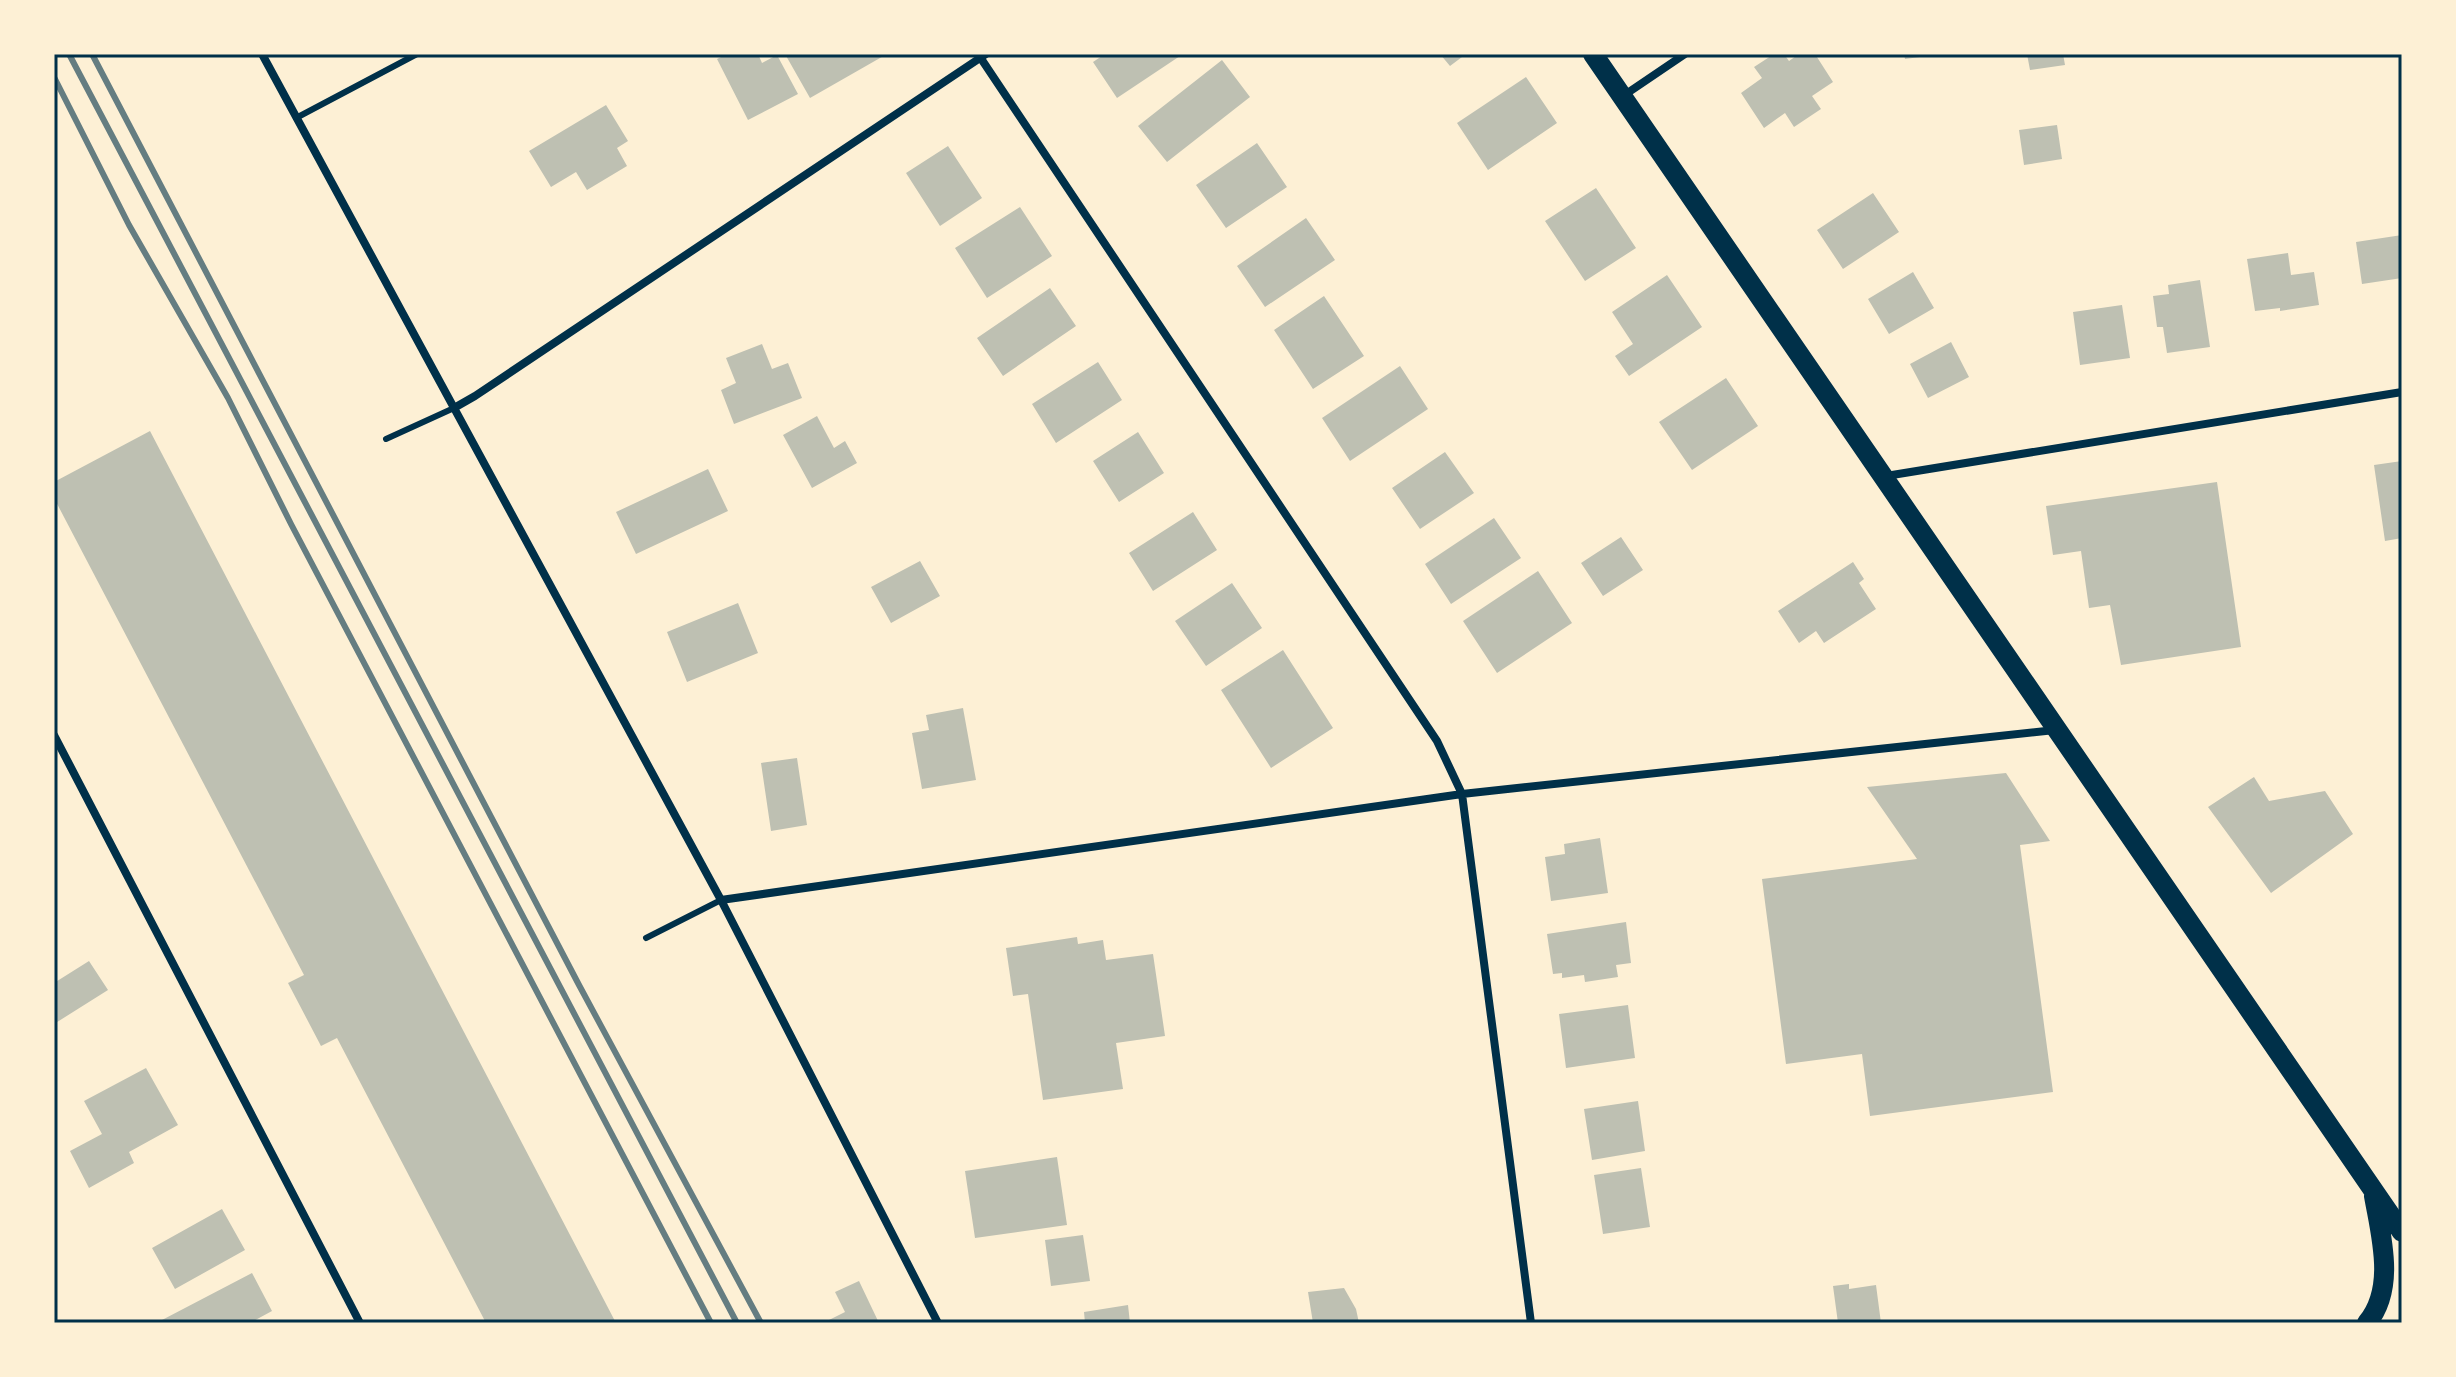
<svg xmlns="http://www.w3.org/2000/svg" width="2456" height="1377" viewBox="0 0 2456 1377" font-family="'Noto Serif',serif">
  <rect width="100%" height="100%" fill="#fdf0d5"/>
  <path fill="#bec0b2" d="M 727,54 L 758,54 L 762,63 L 777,55 L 798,94 L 748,120 L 717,59 Z
    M 785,54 L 887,54 L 810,98 Z
    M 1105,54 L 1183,54 L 1117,98 L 1093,62 Z
    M 1440,54 L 1466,54 L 1450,66 Z
    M 1774,54 L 1784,54 L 1789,61 L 1799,54 L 1815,54 L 1833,82 L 1812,96 L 1821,109 L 1794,127 L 1785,113 L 1764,128 L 1741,93 L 1762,78 L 1754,67 Z
    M 1904,54 L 1927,54 L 1927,56 L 1905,59 Z
    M 2027,54 L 2063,54 L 2065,65 L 2030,70 Z
    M 1222,60 L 1250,97 L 1167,162 L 1138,126 Z
    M 1526,77 L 1557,123 L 1488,170 L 1457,123 Z
    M 606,105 L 628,141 L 617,148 L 627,166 L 587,190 L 576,172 L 551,187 L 529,151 Z
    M 2057,125 L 2062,159 L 2024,165 L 2019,130 Z
    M 1257,143 L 1287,187 L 1226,228 L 1196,185 Z
    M 948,146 L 982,198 L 940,226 L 906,173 Z
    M 1596,188 L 1636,248 L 1585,281 L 1545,221 Z
    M 1873,193 L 1899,232 L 1843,269 L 1817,230 Z
    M 1020,207 L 1052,256 L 987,298 L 955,248 Z
    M 1306,218 L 1335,260 L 1265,307 L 1237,266 Z
    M 2402,235 L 2402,278 L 2362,284 L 2356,242 Z
    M 2288,253 L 2291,275 L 2314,272 L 2319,305 L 2280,311 L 2280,308 L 2255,311 L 2247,259 Z
    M 1913,272 L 1934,308 L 1889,334 L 1868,299 Z
    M 1667,275 L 1702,327 L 1629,376 L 1615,356 L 1633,344 L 1612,312 Z
    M 2200,280 L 2210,347 L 2167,353 L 2163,327 L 2157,327 L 2153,296 L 2169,294 L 2168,285 Z
    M 1050,288 L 1076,326 L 1003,376 L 977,338 Z
    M 1324,296 L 1364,356 L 1313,389 L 1274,330 Z
    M 2122,305 L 2130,358 L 2080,365 L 2073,312 Z
    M 1951,342 L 1969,377 L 1928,398 L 1910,364 Z
    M 762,344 L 772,369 L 788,363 L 802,398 L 734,424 L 721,390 L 736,383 L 726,358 Z
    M 1098,362 L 1122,400 L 1056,443 L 1032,404 Z
    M 1400,366 L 1428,409 L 1350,461 L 1322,418 Z
    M 1726,378 L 1758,426 L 1692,470 L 1659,422 Z
    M 817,416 L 834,448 L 845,441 L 857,463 L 812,488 L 783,435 Z
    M 150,431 L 616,1323 L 486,1323 L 337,1038 L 321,1046 L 288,983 L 304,975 L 54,498 L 54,482 Z
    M 1138,432 L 1164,473 L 1119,502 L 1093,461 Z
    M 1445,452 L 1474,493 L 1420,529 L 1392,488 Z
    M 2402,461 L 2402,538 L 2385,541 L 2374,465 Z
    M 708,469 L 728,511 L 636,554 L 616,512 Z
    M 2217,482 L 2241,647 L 2121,665 L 2110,605 L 2089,608 L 2081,551 L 2053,555 L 2046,506 Z
    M 1193,512 L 1217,550 L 1153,591 L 1129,553 Z
    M 1494,518 L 1521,558 L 1451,604 L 1425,564 Z
    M 1621,537 L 1643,570 L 1603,596 L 1581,563 Z
    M 920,561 L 940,596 L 891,623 L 871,587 Z
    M 1853,562 L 1864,579 L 1859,583 L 1876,609 L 1824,643 L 1816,631 L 1799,643 L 1778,611 Z
    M 1538,571 L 1572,623 L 1497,673 L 1463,621 Z
    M 1232,583 L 1262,628 L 1206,666 L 1175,621 Z
    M 738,603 L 758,653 L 687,682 L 667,632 Z
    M 1283,650 L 1333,728 L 1271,768 L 1221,690 Z
    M 963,708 L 976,780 L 922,789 L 912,733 L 929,730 L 926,715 Z
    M 797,758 L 807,825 L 771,831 L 761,763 Z
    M 2006,773 L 2050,841 L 2020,845 L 2053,1092 L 1870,1116 L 1862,1054 L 1786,1064 L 1762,879 L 1917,859 L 1867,787 Z
    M 2254,777 L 2269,801 L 2325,791 L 2353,834 L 2271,893 L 2208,807 Z
    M 1600,838 L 1608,893 L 1551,901 L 1545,857 L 1565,854 L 1564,844 Z
    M 1626,922 L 1631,963 L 1616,965 L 1618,977 L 1585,982 L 1584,975 L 1562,978 L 1562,973 L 1553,974 L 1547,934 Z
    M 1077,937 L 1078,944 L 1103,940 L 1106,960 L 1153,954 L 1165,1036 L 1116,1043 L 1123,1089 L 1043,1100 L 1028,994 L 1013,996 L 1006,948 Z
    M 89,961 L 108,990 L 54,1024 L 54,983 Z
    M 1628,1005 L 1635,1058 L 1566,1068 L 1559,1014 Z
    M 146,1068 L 178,1125 L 129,1152 L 134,1163 L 89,1188 L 70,1151 L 102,1134 L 84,1101 Z
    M 1638,1101 L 1645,1151 L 1592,1160 L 1584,1109 Z
    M 1057,1157 L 1067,1225 L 975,1238 L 965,1171 Z
    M 1641,1168 L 1650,1227 L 1603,1234 L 1594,1175 Z
    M 222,1209 L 245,1250 L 175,1289 L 152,1248 Z
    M 1083,1235 L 1090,1281 L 1051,1286 L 1045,1240 Z
    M 252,1273 L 272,1311 L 250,1323 L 163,1323 L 162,1320 Z
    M 859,1281 L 879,1323 L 823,1323 L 845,1312 L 835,1292 Z
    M 1849,1284 L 1849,1289 L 1876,1285 L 1881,1323 L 1838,1323 L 1833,1286 Z
    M 1344,1288 L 1356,1309 L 1359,1323 L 1313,1323 L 1308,1292 Z
    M 1128,1305 L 1130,1323 L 1085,1323 L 1084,1312 Z"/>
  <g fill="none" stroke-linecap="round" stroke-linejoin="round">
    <path stroke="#003049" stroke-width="6" d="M 296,118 L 417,54
      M 386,439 L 454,408
      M 646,938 L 721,900"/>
    <path stroke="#003049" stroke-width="8" d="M 262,54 L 721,900 L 938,1323
      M 978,54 L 1437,741 L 1462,794 L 1531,1323
      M 1623,96 L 1685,54
      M 454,408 L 475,396 L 986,54
      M 1886,476 L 2402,392
      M 54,735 L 360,1323
      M 721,900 L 1462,794 L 2055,730"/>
    <path stroke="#003049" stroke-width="20" d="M 1593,54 L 2402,1232
      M 2367,1323 C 2396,1288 2381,1236 2374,1196"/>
    <path stroke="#657d81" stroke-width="6" d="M 69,54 L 737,1323
      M 92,54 L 579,985 L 761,1323
      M 54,77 L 129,225 L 228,398 L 291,524 L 711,1323"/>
  </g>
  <rect width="2456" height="1377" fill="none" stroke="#fdf0d5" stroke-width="112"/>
  <rect x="56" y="56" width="2344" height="1265" fill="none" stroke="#003049" stroke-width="3"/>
</svg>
